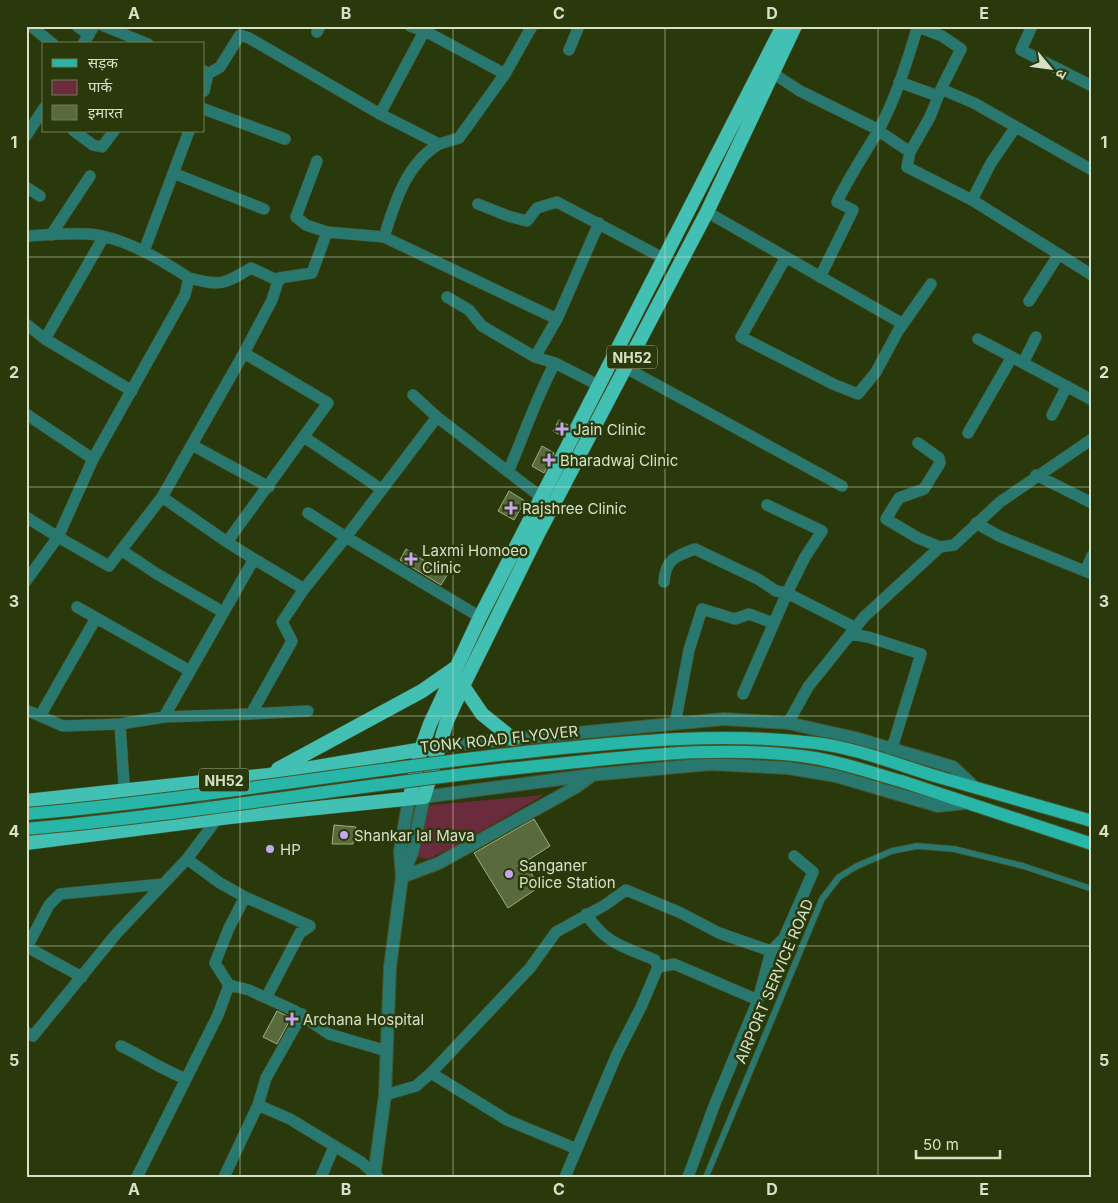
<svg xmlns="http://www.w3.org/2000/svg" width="1118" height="1203" viewBox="0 0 1118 1203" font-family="Inter,'Noto Sans Devanagari',sans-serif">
  <rect width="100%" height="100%" fill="#2a390b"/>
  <path fill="#6a2b3c" d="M 544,795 L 452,848 L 428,859 L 416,857 L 424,810 L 431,805 Z"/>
  <path fill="#596a3d" stroke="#9caf7e" d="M 559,420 L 568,425 L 563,437 L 553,431 Z
    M 542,446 L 554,453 L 544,473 L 532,466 Z
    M 509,491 L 525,501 L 514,520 L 498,511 Z
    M 406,549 L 447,575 L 441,585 L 400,560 Z
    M 534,819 L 550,846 L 525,862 L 539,887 L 508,908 L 474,853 Z
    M 334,825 L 356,827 L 353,844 L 332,844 Z
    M 277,1011 L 291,1018 L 277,1044 L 263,1037 Z"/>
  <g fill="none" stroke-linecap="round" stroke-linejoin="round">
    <defs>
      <path id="service" d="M 706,1177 L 822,899 L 839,877 L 857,866 L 892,851 L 917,846 L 954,849 L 1023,866 L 1092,889"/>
      <path id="minor" d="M 31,26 L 53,44
        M 77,26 L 89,35
        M 104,26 L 148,44
        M 410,26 L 425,31 L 505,74
        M 1032,26 L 1021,50 L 1092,86
        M 918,27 L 942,36 L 961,49 L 941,89 L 974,103 L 1092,170
        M 317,32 L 320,26
        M 83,44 L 94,26
        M 569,50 L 579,26
        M 204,71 L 208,74 L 204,91
        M 771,72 L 800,91 L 873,127 L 910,152 L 907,167 L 972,200 L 1092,275
        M 208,74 L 220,67 L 240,35 L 249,38 L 380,114 L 439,144 L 459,138 L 505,74 L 532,26
        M 899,82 L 938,96
        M 204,109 L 285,139
        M 380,114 L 427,26
        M 74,131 L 93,145 L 102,147 L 114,131
        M 26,136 L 44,108
        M 910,152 L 930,117 L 941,89
        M 317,161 L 296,217 L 306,225 L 327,232
        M 173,173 L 264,209
        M 26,187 L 40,196
        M 972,200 L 991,163 L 1015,128
        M 478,204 L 508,216 L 527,221 L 537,208 L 557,202 L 665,259
        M 707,212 L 903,324
        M 51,235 L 90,176
        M 26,236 C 46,235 68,233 88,234 C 121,236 162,260 189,278 L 185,295 L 93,459 L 58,537 L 26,517
        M 384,237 C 395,202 406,164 439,144
        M 144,251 L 189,131
        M 786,257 L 741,337 L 833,384 L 858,394 L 876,372 L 898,331 L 931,284
        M 820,277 L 853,210 L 837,202 C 849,177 864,155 878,131 C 896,99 907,61 918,26
        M 189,278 C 221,286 223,285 251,268 L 279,281
        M 447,297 L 469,310 L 482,326 L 535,357 L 555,363 L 600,386
        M 1029,301 L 1059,254
        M 26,324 L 45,339 L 103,238
        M 45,339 L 132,391
        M 978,339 L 1012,357
        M 535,357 L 557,319
        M 1023,363 L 1036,337
        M 626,368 L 842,486
        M 413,395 L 437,417
        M 26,414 L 93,459
        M 1052,415 L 1067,386
        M 968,433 L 1012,357 L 1092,400
        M 304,437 L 381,489
        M 918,443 L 939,458 L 940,463 L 924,489 L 899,498 L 886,519 L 918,538 L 940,547 L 954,545 L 1000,502 L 1092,439
        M 192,445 L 269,487
        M 508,472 C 524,435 536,398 555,363
        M 1036,475 L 1092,503
        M 308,513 L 346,537 L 437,417 L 541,497
        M 976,523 L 999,536 L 1092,574
        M 227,542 L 162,497 L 244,353 L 272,300 L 279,278 L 312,273 L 327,232 L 384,237 L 557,319 L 599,223
        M 121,550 L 157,574 L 223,612
        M 254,559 L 304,589 L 346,537 L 480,617
        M 1085,571 L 1092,556
        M 26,581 L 58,537 L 109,566 L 162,497
        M 664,582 C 665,560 675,556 695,549 L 758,579 L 776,591 L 787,593 L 856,628
        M 77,607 L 190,671
        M 850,634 L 868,637 L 921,654 L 893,745
        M 743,694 L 787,593 L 805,557 L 822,531 L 767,505
        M 26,710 L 63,726 L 120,724
        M 251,714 L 308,711
        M 40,716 L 96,618
        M 164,717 L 251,714 L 292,641 L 282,622 L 304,589
        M 788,723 L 808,687 L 864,617 L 940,547
        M 675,724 L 689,650 L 702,609 L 735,619 L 749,614 L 773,623
        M 121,792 L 124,784 L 120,724 L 164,717 L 254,559 L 227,542 L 328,403 L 244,353
        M 187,859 L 220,883 L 245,897 L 229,928 L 215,963 L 229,985
        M 245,897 L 310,926 L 300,933 L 266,998
        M 27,947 L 82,977
        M 26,949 L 49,905 L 60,894 L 163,884
        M 658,967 L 674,964 L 758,1000
        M 26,1032 L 33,1036 L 116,934 L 187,859 L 217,819 L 194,790
        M 121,1046 C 144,1057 163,1070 186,1079
        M 431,1073 L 507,1120 L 577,1149
        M 385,1095 L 416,1086 L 431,1073 L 530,968 L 556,932 L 605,905 L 626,890 L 681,913 L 719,933 L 771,951
        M 258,1105 L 266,1078 L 302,1014
        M 137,1177 L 218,1015 L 229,985 L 249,990 L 295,1011 L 329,1034 L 387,1051
        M 224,1177 L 258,1105 L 290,1119 L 361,1162 L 378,1177
        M 321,1177 L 334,1147
        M 565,1177 L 617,1054 L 641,1007 L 658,967 L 655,960 C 624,947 606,944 586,914
        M 688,1177 L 714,1106 L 758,1000 L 771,951 L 784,938 L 813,872 L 794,856"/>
      <path id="tertiary" d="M 440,746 L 724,719 L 788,723 L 855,738 L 953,767 L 972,785
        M 402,877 L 412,853 L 424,797 L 591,775 L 710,764 L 788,768 L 836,776 L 938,806 L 965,803
        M 402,877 L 439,863 L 576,787 L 591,776
        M 374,1177 L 385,1095 L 390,967 L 402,877 L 400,851 L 409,798"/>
      <path id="primary" d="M 935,776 L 1092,821
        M 901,781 L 1092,844"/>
      <path id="trunk" d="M 463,686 L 482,714 L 513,739
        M 278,769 L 422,691 L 455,668
        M 411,792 L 421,749 L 430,724 L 480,617 L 783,26
        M 26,801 L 269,775 L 429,748
        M 26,843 L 230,817 L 424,797 L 447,721 L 463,686 L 538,534 L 707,212 L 795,26"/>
    </defs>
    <use href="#service" stroke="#465429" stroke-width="7"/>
    <use href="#minor" stroke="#465429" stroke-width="12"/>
    <use href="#tertiary" stroke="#465429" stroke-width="14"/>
    <use href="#primary" stroke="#465429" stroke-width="14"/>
    <use href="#trunk" stroke="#465429" stroke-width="15"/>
    <use href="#service" stroke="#297870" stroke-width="5.5"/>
    <use href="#minor" stroke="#297870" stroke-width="11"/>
    <use href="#tertiary" stroke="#297870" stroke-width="12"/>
    <use href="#primary" stroke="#28b6a9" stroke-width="12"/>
    <use href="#trunk" stroke="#42c0b3" stroke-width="14"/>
    <defs>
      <path id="primary-bridge" d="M 26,814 C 200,799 371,768 544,750 C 634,741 724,732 815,743 C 856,748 896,764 935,776
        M 26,829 C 194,814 360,784 528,767 C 623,758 720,743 815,758 C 844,763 873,773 901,781"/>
    </defs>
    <use href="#primary-bridge" stroke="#465429" stroke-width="14" stroke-linecap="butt"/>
    <use href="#primary-bridge" stroke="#28b6a9" stroke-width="12"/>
  </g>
  <path fill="none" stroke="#d7e1c8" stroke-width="1" stroke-opacity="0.55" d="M 240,26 L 240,1177M 453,26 L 453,1177M 665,26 L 665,1177M 878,26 L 878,1177M 26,257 L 1092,257M 26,487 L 1092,487M 26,716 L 1092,716M 26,946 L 1092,946"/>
  <g fill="#c8a6ef" stroke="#2a390b" stroke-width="2">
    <path d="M559.5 421.5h5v5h5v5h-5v5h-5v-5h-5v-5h5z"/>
    <path d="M546.5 452.5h5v5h5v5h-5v5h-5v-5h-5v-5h5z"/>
    <path d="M508.5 500.5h5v5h5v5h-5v5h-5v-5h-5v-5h5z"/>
    <path d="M408.5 551.5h5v5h5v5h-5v5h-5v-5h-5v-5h5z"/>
    <circle cx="344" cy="835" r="5"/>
    <circle cx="270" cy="849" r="5"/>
    <circle cx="509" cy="874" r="5"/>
    <path d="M289.5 1011.5h5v5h5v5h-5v5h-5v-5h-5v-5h5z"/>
  </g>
  <g text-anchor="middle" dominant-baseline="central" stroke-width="5" stroke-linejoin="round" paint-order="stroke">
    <g fill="#2a390b" stroke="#a3af8f" stroke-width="1">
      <rect x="607" y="345.5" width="50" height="23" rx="4"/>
      <rect x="199" y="768.5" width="50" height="23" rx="4"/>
    </g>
    <g font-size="14" font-weight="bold" fill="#d7e1c8">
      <text x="632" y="357">NH52</text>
      <text x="224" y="780">NH52</text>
    </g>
    <g font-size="15" fill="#d7e1c8" stroke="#2a390b" text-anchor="start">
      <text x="573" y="429">Jain Clinic</text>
      <text x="560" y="460">Bharadwaj Clinic</text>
      <text x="522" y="508">Rajshree Clinic</text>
      <text x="422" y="550">Laxmi Homoeo<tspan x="422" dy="17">Clinic</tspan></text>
      <text x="354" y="835">Shankar lal Mava</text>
      <text x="280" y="849">HP</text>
      <text x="519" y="865">Sanganer<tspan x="519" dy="17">Police Station</tspan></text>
      <text x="303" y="1019">Archana Hospital</text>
    </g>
    <g font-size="15" fill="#d7e1c8" stroke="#2a390b">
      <text transform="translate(499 739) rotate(-6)">TONK ROAD FLYOVER</text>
      <text transform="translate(774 981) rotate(-67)">AIRPORT SERVICE ROAD</text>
    </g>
  </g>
  <rect width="1118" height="1203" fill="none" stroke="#2a390b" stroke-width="55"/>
  <rect x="42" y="42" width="162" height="90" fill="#2a390b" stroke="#6f7c57"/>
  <rect x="52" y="59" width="25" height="8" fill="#28b6a9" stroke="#6f7c57"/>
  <text x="88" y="68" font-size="15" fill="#d7e1c8">सड़क</text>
  <rect x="52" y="80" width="25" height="15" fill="#6a2b3c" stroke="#6f7c57"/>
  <text x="88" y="92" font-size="15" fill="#d7e1c8">पार्क</text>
  <rect x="52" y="105" width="25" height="15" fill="#596a3d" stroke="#6f7c57"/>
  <text x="88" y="118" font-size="15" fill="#d7e1c8">इमारत</text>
  <g transform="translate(1050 68) rotate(119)" stroke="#2a390b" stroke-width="4" paint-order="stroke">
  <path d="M0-4L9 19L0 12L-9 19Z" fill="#d7e1c8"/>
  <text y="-8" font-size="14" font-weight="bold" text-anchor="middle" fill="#d7e1c8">उ</text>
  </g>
  <path d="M916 1150v8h84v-8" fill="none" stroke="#d7e1c8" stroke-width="2.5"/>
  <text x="923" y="1150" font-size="15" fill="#d7e1c8" stroke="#2a390b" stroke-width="4" paint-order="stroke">50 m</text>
  <rect x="28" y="28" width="1062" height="1148" fill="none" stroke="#d7e1c8" stroke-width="2"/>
  <g font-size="16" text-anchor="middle" font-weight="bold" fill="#d7e1c8">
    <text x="134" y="19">A</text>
    <text x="346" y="19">B</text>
    <text x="559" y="19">C</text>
    <text x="772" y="19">D</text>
    <text x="984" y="19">E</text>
    <text x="14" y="148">1</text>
    <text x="1104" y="148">1</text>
    <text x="14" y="378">2</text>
    <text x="1104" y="378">2</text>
    <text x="14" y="607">3</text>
    <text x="1104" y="607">3</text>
    <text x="14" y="837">4</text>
    <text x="1104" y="837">4</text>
    <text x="14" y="1066">5</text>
    <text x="1104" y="1066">5</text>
    <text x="134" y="1195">A</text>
    <text x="346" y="1195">B</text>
    <text x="559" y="1195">C</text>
    <text x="772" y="1195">D</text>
    <text x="984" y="1195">E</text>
  </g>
</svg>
